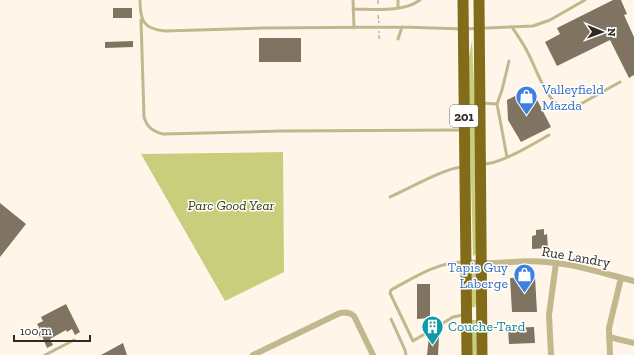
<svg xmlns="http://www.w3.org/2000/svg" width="634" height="355" viewBox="0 0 634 355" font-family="'Zilla Slab',serif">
  <rect width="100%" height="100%" fill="#fff6e9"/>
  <path fill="#c9ce7d" d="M 472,40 L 475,104 L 477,252 L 475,255 L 473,256 L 468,62 Z
    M 283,152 L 284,272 L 225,301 L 141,154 Z
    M 473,270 L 476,273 L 476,303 L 475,308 L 471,306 L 471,272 Z
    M 471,320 L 476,320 L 476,355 L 471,355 Z"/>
  <path fill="#817361" d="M 613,0 L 621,0 L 627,14 L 624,15 L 634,37 L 634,75 L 629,78 L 610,40 L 557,66 L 545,42 L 560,34 L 557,28 Z
    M 113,8 L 132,8 L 132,18 L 113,18 Z
    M 259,38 L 301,38 L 301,62 L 259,62 Z
    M 133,41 L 133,47 L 105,48 L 105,42 Z
    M 531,88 L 551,127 L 521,142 L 508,120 L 507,100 Z
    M 0,203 L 26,224 L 0,257 Z
    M 544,229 L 544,235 L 547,234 L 548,248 L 532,249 L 532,236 L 536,235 L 536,230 Z
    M 535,277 L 537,312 L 512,312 L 510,278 Z
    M 417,284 L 430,284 L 430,318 L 417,319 Z
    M 66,304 L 80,332 L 75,335 L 72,329 L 67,332 L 66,330 L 50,339 L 53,345 L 47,348 L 42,336 L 40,337 L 38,333 L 41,331 L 37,324 L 43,321 L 41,317 Z
    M 534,327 L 535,343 L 509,344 L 508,328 Z
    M 429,336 L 439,337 L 438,355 L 427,355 Z
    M 123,343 L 127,355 L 101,355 Z"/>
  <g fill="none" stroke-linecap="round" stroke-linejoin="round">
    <path stroke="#9b9389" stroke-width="1" stroke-dasharray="4 2" stroke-linecap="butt" d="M 378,0 L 378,5
      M 378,15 L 379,23
      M 379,39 L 379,31"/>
    <path stroke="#c3b78e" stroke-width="3" d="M 140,0 C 140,20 143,29 165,31 L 262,28 L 402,27 L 464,29 L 533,26 L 550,20 L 585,0
      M 353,0 L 354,28
      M 398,0 L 398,8
      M 353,9 C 374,9 402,13 420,0
      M 141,20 L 144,117 C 147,127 152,131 163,134 L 281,131 L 463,130
      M 512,27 C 517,35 524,44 528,53 C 536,68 545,97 559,106 C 565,110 571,108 577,106 L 620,82
      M 398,39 L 402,27
      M 482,103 L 497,104
      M 507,157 L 497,104 L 502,90 L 509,61
      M 483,164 C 501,164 533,144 549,135
      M 390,197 C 408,189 445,168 462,167
      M 463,315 L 453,317 L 413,341 L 390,293 L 391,290 C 415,277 437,262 464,262
      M 391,319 L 405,350 L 406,355
      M 45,355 L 74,340"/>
    <path stroke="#c3b78e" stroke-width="6" d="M 466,262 C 494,266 518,259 546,262 C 576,264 605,274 634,281
      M 609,337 L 634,343
      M 253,355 L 340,313 C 346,312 350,312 354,316 L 373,355
      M 551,355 L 549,315 L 556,263
      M 610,355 L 609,328 L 621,278"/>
    <path stroke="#826c19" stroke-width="11" d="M 463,0 L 467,355
      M 479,0 L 482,355"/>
  </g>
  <defs>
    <symbol id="shop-pin" viewBox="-11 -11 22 30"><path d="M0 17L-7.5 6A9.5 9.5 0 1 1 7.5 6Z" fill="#3f7fe0" stroke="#fff"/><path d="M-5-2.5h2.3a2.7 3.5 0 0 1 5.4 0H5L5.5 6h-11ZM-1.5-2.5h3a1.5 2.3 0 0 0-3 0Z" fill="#fff"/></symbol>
    <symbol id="building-pin" viewBox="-11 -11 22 30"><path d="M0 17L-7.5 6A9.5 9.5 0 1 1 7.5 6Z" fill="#0f9aa8" stroke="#fff"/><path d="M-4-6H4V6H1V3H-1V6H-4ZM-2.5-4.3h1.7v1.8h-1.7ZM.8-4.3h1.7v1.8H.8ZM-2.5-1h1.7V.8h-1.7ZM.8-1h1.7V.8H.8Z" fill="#fff"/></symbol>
  </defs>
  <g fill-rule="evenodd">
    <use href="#shop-pin" x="514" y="84" width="25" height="34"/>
    <use href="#shop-pin" x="512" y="262" width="25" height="34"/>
    <use href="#building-pin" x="420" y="314" width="25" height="34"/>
  </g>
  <g text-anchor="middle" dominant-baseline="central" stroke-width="3" stroke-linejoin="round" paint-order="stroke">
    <rect fill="#fff" stroke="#6e6a64" stroke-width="1" x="450" y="105" width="28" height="22" rx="3"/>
    <g font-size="13" font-weight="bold" fill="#302a22">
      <text x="464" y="116">201</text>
    </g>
    <g font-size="14" fill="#366cbe" stroke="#fff" text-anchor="start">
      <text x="542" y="89">Valleyfield<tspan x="542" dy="16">Mazda</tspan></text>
      <text x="508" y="267" text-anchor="end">Tapis Guy<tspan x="508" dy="16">Laberge</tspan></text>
    </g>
    <g font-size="14" font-style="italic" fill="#36380c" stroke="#fff">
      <text x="231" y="205">Parc Good Year</text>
    </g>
    <g font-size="14" fill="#302a22" stroke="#fff">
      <text transform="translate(576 257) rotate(10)">Rue Landry</text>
    </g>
    <g font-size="14" fill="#0d838f" stroke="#fff" text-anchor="start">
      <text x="448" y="326">Couche-Tard</text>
    </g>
  </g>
  <g transform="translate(602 32) rotate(91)" stroke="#ffffff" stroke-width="3" paint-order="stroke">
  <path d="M0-3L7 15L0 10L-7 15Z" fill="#302a22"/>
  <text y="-6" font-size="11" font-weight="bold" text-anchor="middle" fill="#302a22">N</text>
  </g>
  <path d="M14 335v6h76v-6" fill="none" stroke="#302a22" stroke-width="2"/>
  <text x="20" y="335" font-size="12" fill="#302a22" stroke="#ffffff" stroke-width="3" paint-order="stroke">100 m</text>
</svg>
